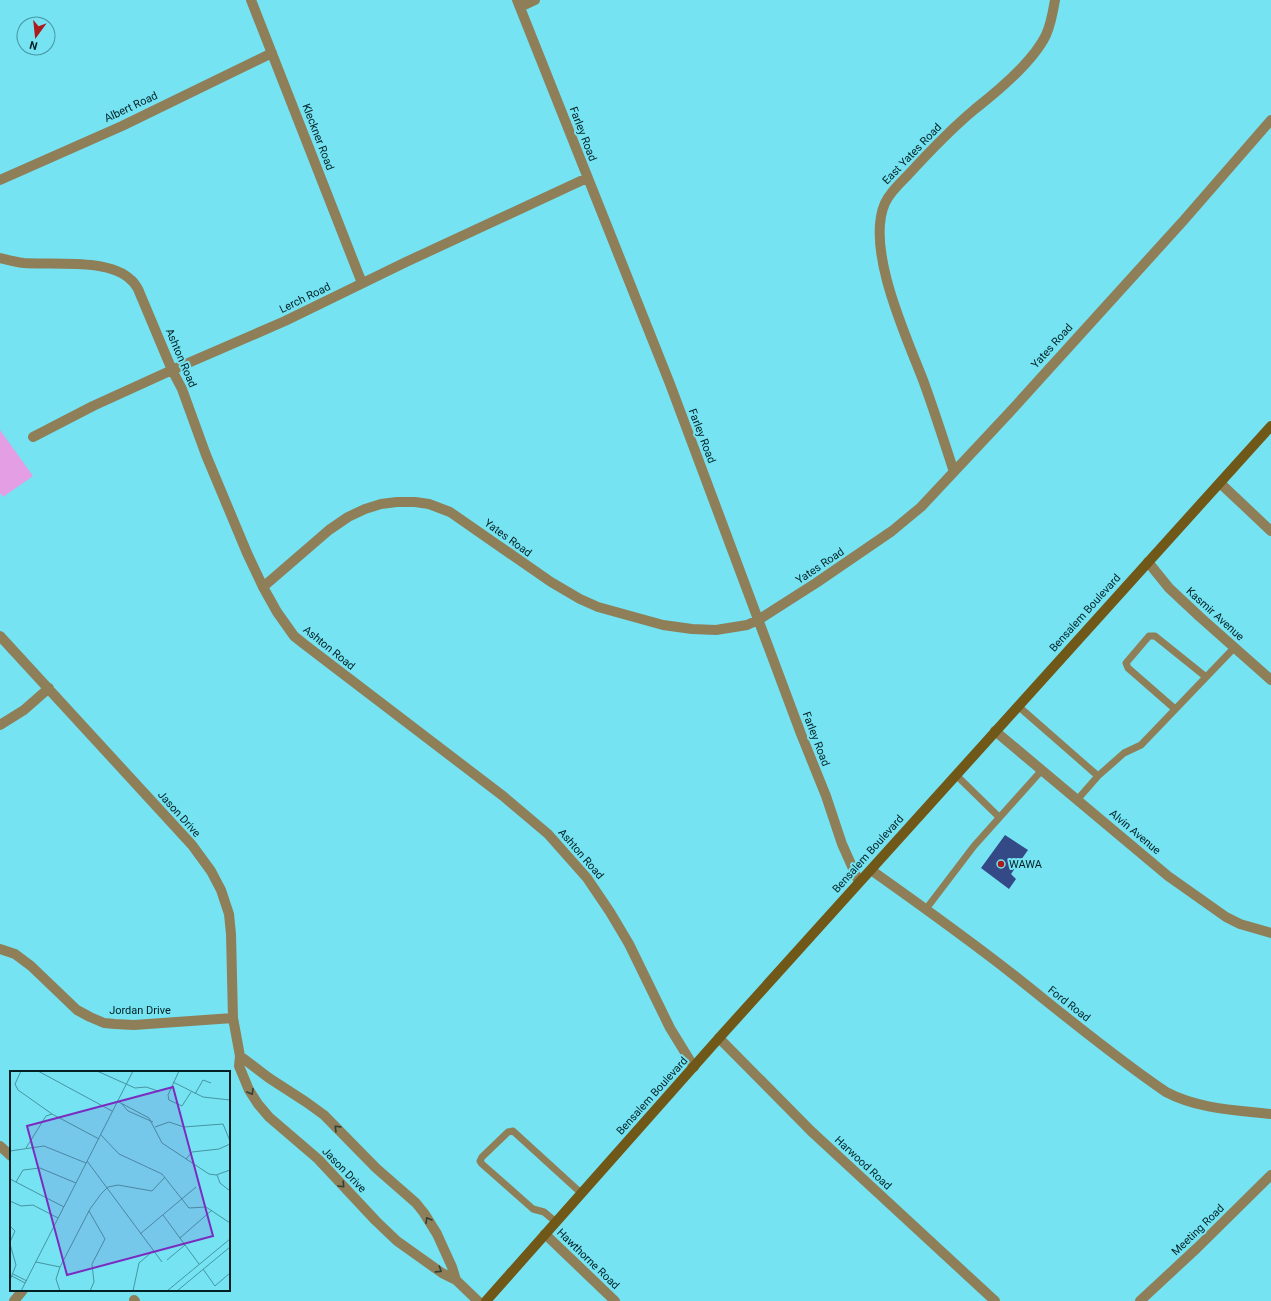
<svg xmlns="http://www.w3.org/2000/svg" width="1271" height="1301" viewBox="0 0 1271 1301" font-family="Roboto,sans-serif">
  <rect width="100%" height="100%" fill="#75e3f2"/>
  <path fill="#e49ee3" d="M 0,430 L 33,476 L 3,497 L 0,493 Z"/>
  <path fill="#344a86" d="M 1005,835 L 1028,850 L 1011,874 L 1016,879 L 1009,889 L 981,868 Z"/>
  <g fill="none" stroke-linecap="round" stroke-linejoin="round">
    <path stroke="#8f7f59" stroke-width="7" d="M 1018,706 L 1098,776 L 1077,800
      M 1175,709 L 1128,668 L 1126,663 L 1149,636 L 1155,636 L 1206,677
      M 956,775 L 999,817
      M 1098,776 L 1124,753 L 1141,745 L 1234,648
      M 926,909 L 974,846 L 1042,770
      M 556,1222 L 544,1212 L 533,1209 L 482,1164 L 480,1161 L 482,1157 L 508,1132 L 513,1131 L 581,1193"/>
    <path stroke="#8f7f59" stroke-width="10" d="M 251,0 L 362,283
      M 517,0 L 670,384 L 801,734 L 826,796 L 842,844 L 859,882
      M 520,7 L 535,0
      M 0,180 L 122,126 L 272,53
      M 0,258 C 8,260 15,262 24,263 C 52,265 110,258 131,280 C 134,282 136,286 138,289 L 172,370 L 182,389 L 206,455 L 247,553 L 263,587 L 277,612 L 294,636 L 304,644 L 503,796 L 548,834 L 587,878 L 610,912 L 629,944 L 670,1028 L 694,1067
      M 33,437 L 93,406 L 172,370 L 285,321 L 406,262 L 587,178
      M 954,472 C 944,441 934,410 923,380 C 906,336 865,248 885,203 C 890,192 900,183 908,175 C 929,152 951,129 975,109 C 998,91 1033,62 1046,35 C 1051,24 1053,12 1055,0
      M 1220,483 L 1271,531
      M 1148,562 L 1169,588 L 1200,617 L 1271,680
      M 263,587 L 329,530 L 348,517 L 365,509 L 381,504 L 397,502 L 415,502 L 429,504 L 450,512 L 551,582 L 580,599 L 598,607 L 663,625 L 692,629 L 716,630 L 747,625 L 758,620 L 816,583 L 892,531 L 921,507 L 1009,413 L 1184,220 L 1271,120
      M 0,636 L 192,845 L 211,871 L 221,890 L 229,914 L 231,934 L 233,1018 L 240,1056 L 239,1066 L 249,1090 L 258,1104 L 269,1117 L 318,1159 L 376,1221 L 397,1241 L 442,1273 L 456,1280 L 478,1301
      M 0,725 L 24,710 L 49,688
      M 995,731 L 1168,876 L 1226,917 L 1240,924 L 1271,933
      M 871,870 C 919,904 968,939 1015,976 C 1064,1015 1113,1056 1166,1092 C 1198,1109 1236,1110 1271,1114
      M 0,949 L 15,954 L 31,966 L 77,1010 L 90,1017 L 104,1023 L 115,1024 L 134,1025 L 233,1018
      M 719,1038 L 811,1131 L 995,1301
      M 240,1056 L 269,1078 L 306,1102 L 324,1115 L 376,1168 L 416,1203 L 424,1213 L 437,1234 L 452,1267 L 456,1280
      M 0,1146 L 11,1156
      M 545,1234 L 615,1301
      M 134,1300 L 135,1301
      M 14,1301 L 23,1290
      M 1140,1301 L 1197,1248 L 1271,1175"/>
    <path stroke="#705818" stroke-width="10" d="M 486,1301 L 719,1038 L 1271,426"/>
  </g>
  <defs><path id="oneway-chevron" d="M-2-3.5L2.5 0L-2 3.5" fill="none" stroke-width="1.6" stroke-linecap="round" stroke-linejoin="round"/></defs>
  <g stroke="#324137">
    <use href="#oneway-chevron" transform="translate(251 1092) rotate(60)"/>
    <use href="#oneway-chevron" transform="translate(337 1128) rotate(-136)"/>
    <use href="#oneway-chevron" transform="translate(342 1185) rotate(47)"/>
    <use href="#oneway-chevron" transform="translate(428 1220) rotate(-121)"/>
    <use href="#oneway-chevron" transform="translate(439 1270) rotate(33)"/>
  </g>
  <circle fill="#ad1c1d" stroke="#75e3f2" stroke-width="1.5" cx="1001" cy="864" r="4"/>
  <g text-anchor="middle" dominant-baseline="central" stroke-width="4" stroke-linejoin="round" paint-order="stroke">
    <g font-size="11" fill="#002024" stroke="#75e3f2">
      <text transform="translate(131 107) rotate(-25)">Albert Road</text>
      <text transform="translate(583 134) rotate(69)">Farley Road</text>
      <text transform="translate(318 137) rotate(69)">Kleckner Road</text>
      <text transform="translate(912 154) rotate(-46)">East Yates Road</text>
      <text transform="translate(305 298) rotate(-26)">Lerch Road</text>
      <text transform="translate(1052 346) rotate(-48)">Yates Road</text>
      <text transform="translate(181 358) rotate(67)">Ashton Road</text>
      <text transform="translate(702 436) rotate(69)">Farley Road</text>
      <text transform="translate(508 538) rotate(36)">Yates Road</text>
      <text transform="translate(820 566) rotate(-34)">Yates Road</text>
      <text transform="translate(1085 613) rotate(-48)">Bensalem Boulevard</text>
      <text transform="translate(1215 614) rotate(42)">Kasmir Avenue</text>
      <text transform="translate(329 648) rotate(39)">Ashton Road</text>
      <text transform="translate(816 739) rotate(69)">Farley Road</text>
      <text transform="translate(179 814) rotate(48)">Jason Drive</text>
      <text transform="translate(1135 832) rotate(40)">Alvin Avenue</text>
      <text transform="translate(581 854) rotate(49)">Ashton Road</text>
      <text transform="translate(868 854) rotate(-48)">Bensalem Boulevard</text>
      <text transform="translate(1069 1004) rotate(38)">Ford Road</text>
      <text x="140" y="1010">Jordan Drive</text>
      <text transform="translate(652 1096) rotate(-48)">Bensalem Boulevard</text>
      <text transform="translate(863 1163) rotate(43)">Harwood Road</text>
      <text transform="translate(344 1170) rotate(46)">Jason Drive</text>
      <text transform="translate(1198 1230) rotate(-44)">Meeting Road</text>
      <text transform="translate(588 1259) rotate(44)">Hawthorne Road</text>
    </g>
    <g font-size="11" fill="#002024" stroke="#75e3f2" text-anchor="start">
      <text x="1009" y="864">WAWA</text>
    </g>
  </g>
  <g transform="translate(10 1071)">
    <rect width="220" height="220" fill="#75e3f2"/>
    <path fill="none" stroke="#4695a0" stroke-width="1" d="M 11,0 L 5,13 L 8,19 L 42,43 L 89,68M 28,0 L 102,40M 87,0 L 125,17 L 136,16 L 148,20M 169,0 L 158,24 L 159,29 L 172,35 L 181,21M 163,11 L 193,26 L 220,29M 185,23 L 193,9 L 201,12M 107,30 L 139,47 L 152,72 L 199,103 L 206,104 L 220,99M 111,32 L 118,40 L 143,51M 145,56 L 159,51 L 174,56 L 213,53 L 220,70M 91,64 L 109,83 L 152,103 L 179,137 L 196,136 L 220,152M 16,77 L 36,45 L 42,43M 0,80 L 34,75 L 76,92M 176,88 L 182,81 L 209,78 L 220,73M 77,90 L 152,191M 207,104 L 210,112 L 220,120M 0,108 L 54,136M 6,111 L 13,99 L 30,97 L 66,112M 0,130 L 11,135 L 23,134 L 48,147M 79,140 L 95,168 L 82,193 L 84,211 L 80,220M 153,144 L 189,193M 0,155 L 5,160 L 0,171M 130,163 L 186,116M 170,167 L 202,139M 0,173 L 6,194 L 0,209M 157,189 L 175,174M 26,191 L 50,196M 193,198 L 205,215 L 220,202M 3,203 L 17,210M 2,205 L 15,212M 11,220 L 123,0M 50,220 L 46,208 L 50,196 L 80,138 L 91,123 L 98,116 L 108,114 L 142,120 L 155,106M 123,220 L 129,192 L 143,180M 157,220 L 220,168M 167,220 L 220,176"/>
    <path fill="#7b2cbf" fill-opacity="0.15" stroke="#7b2cbf" stroke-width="2" d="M 163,16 L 203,165 L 57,204 L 17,55 Z"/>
    <rect width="220" height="220" fill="none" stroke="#002024" stroke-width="2"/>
  </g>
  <g transform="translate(36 36) rotate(195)"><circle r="19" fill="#75e3f2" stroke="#4695a0"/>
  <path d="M0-3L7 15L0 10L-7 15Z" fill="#ad1c1d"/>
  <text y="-6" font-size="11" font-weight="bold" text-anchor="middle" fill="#002024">N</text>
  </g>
</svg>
